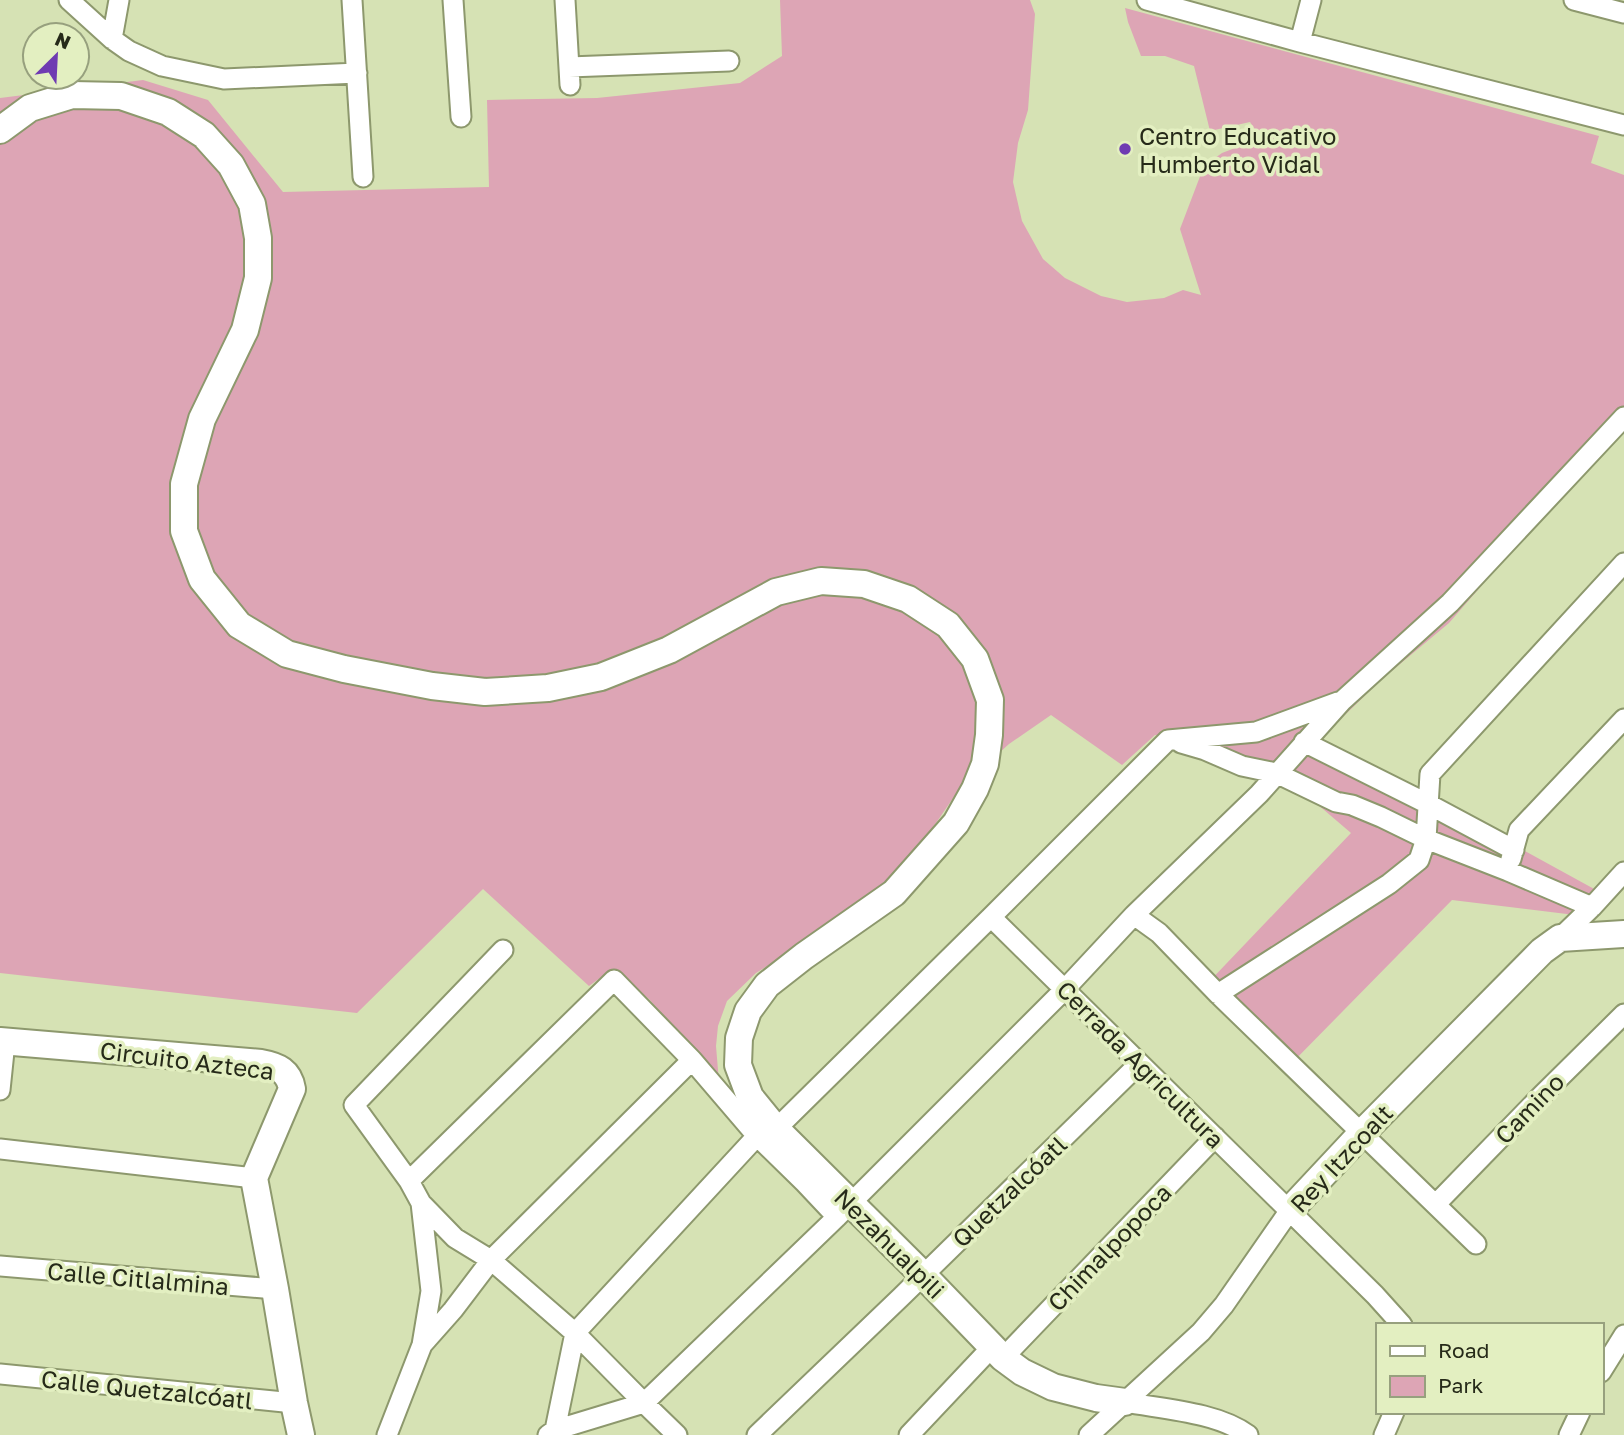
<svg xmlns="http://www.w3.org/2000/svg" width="1624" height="1435" viewBox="0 0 1624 1435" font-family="'Golos Text',sans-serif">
  <rect width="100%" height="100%" fill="#d6e2b4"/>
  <path fill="#dda5b5" d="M 780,0 L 1030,0 L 1035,14 L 1028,110 L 1018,143 L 1013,182 L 1022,221 L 1043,259 L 1065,278 L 1101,296 L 1127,302 L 1164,298 L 1183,290 L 1201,295 L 1180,229 L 1204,166 L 1222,153 L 1243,145 L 1259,136 L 1250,122 L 1210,131 L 1194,66 L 1165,56 L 1141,56 L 1128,22 L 1125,8 L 1599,136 L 1591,163 L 1624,175 L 1624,422 L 1449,623 L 1382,679 L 1320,739 L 1596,890 L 1575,915 L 1452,900 L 1288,1067 L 1205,986 L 1351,833 L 1282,774 L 1209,744 L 1155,735 L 1122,765 L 1051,715 L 1009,744 L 960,788 L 925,839 L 892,876 L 839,920 L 756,973 L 727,1001 L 718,1026 L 716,1046 L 719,1082 L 649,999 L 611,970 L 589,986 L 483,889 L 357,1013 L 0,973 L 0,98 L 143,80 L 208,100 L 283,192 L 489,187 L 487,100 L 597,98 L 740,83 L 782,56 Z"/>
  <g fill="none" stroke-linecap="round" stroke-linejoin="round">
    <defs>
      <path id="street" d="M 69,0 L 112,39 L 129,51 L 162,66 L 224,79 L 357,73
        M 352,0 L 363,177
        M 453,0 L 461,117
        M 565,0 L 570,85
        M 1147,0 L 1300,42 L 1624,125
        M 1574,0 L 1624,13
        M 112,39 L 119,0
        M 1300,42 L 1311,0
        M 569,67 L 729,61
        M 1304,742 L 1428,804 L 1514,850
        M 1181,743 L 1205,750 L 1242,766 L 1276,773 L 1336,802 L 1352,805 L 1381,817 L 1426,839 L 1508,871 L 1592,907
        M 1511,859 L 1519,830 L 1624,719
        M 1134,915 L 1159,933 L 1218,994 L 1476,1244
        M 991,917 L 1375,1295 L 1402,1325
        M 1560,938 L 1592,907 L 1624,872
        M 503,950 L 354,1105 L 409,1181 L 421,1203 L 455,1238 L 491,1260 L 575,1333 L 644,1403 L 677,1435
        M 1218,994 L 1389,884 L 1419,860 L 1426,839 L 1430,774 L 1624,563
        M 0,1090 L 5,1042
        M 776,1129 L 991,917 L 1168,740 L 1256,732 L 1338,702
        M 0,1149 L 254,1178
        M 409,1181 L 614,980 L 692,1060 L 757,1136 L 805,1183 L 837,1217
        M 1436,1204 L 1542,1095 L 1624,1014
        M 0,1266 L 275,1289
        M 422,1345 L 453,1310 L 491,1260 L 692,1060
        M 1003,1358 L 1215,1137
        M 1601,1372 L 1624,1335
        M 0,1374 L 294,1403
        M 1125,1402 C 1162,1409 1217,1412 1248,1435
        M 555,1430 L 575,1333 L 757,1136
        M 387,1435 L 422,1345 L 431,1291 L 421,1203
        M 548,1435 L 555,1430 L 644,1403 L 837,1217 L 1065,989 L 1134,915 L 1259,794 L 1342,701 L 1450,603 L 1624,417
        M 757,1435 L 901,1297 L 1139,1064
        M 909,1435 L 992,1347
        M 1089,1435 L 1201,1332 L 1224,1305 L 1290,1210
        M 1384,1435 L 1394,1412
        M 1569,1435 L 1580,1412"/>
      <path id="secondary" d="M 0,130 L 30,108 L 72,95 L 121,96 L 168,112 L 204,135 L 231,165 L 252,204 L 258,238 L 258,278 L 245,330 L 202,419 L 184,484 L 184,531 L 202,579 L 239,625 L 287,654 L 344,669 L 432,686 L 485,692 L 548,688 L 601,677 L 669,650 L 776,592 L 821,581 L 864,584 L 908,599 L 948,625 L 975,659 L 990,700 L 989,735 L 985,764 L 975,789 L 956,823 L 894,893 L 804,956 L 767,985 L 748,1011 L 739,1038 L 738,1065 L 750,1097 L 776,1129 L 923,1275 L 1003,1358 L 1022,1372 L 1053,1387 L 1096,1398 L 1125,1402
        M 0,1041 L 261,1063 C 278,1066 289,1071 292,1089 L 254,1178 L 275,1289 L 294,1403 L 301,1435
        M 1290,1210 L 1362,1133 L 1542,951 L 1560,938 L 1624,934"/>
    </defs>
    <use href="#street" stroke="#8d986d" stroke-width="23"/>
    <use href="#secondary" stroke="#8d986d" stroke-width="30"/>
    <use href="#street" stroke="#fff" stroke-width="19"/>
    <use href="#secondary" stroke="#fff" stroke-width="26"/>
  </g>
  <circle fill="#6f3bb2" stroke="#e3efc1" stroke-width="2.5" cx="1125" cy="149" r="7"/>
  <g text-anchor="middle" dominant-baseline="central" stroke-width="7" stroke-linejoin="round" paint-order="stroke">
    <g font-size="24" fill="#262a19" stroke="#e3efc1" text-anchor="start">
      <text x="1139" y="135">Centro Educativo<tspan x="1139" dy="28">Humberto Vidal</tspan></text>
    </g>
    <g font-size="24" fill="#262a19" stroke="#e3efc1">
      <text transform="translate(187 1060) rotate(7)">Circuito Azteca</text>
      <text transform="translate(1141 1064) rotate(45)">Cerrada Agricultura</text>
      <text transform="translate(1529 1108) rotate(-46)">Camino</text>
      <text transform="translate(1341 1158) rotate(-47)">Rey Itzcoalt</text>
      <text transform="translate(1009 1191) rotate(-44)">Quetzalcóatl</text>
      <text transform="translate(890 1243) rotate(45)">Nezahualpili</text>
      <text transform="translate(1109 1247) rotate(-46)">Chimalpopoca</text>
      <text transform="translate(138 1278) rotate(5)">Calle Citlalmina</text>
      <text transform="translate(147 1389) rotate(6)">Calle Quetzalcóatl</text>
    </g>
  </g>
  <rect x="1376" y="1323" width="228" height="91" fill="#e3efc1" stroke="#97a07e" stroke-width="2"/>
  <rect x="1390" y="1346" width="35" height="10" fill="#ffffff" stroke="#97a07e" stroke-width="2"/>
  <text x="1438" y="1358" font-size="21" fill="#262a19">Road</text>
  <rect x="1390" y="1376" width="35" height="21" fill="#dda5b5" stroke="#97a07e" stroke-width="2"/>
  <text x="1438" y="1393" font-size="21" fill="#262a19">Park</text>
  <g transform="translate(56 56) rotate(24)"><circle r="33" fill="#e3efc1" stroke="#97a07e" stroke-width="2"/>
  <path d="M0-5L12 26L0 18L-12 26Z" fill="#6f3bb2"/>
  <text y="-10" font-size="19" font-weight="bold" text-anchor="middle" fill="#262a19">N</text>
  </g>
</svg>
